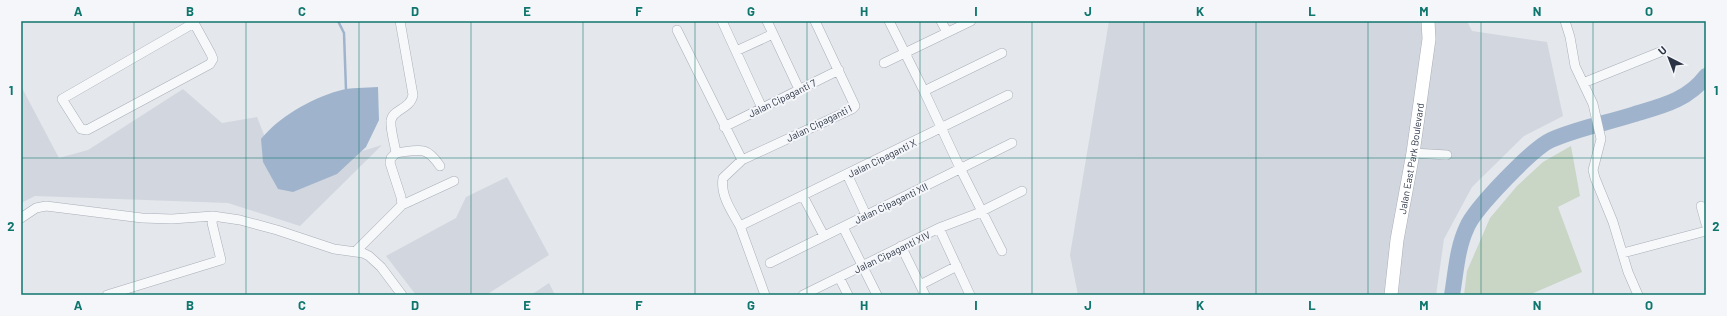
<svg xmlns="http://www.w3.org/2000/svg" width="1727" height="316" viewBox="0 0 1727 316" font-family="Barlow,sans-serif">
  <rect width="100%" height="100%" fill="#e4e7ec"/>
  <path fill="#d2d6de" d="M 1109,21 L 1467,21 L 1472,31 L 1547,42 L 1563,116 L 1524,136 L 1472,187 L 1444,239 L 1436,295 L 1078,295 L 1070,255 Z
    M 21,86 L 59,158 L 88,150 L 183,89 L 222,123 L 257,117 L 286,190 L 346,156 L 382,145 L 300,226 L 228,203 L 35,196 L 21,203 Z
    M 507,177 L 549,255 L 486,295 L 416,295 L 386,256 L 456,218 L 466,197 Z
    M 549,283 L 555,295 L 531,295 Z"/>
  <path fill="#c9d6c5" d="M 1571,146 L 1580,196 L 1558,207 L 1582,272 L 1529,295 L 1464,295 L 1467,271 L 1490,218 L 1517,186 L 1543,162 Z"/>
  <path fill="#9fb4cc" d="M 378,87 L 379,120 L 366,147 L 337,174 L 293,192 L 278,189 L 263,162 L 261,139 C 279,117 310,99 338,91 C 350,87 366,88 378,87 Z"/>
  <g fill="none" stroke-linecap="round" stroke-linejoin="round">
    <path stroke="#9fb4cc" stroke-width="2.5" d="M 338,21 L 344,33 L 346,90"/>
    <path stroke="#9fb4cc" stroke-width="16" d="M 1452,295 C 1456,272 1457,248 1467,227 C 1475,208 1533,148 1551,140 C 1578,128 1607,123 1635,114 C 1662,106 1688,100 1706,76"/>
    <defs>
      <path id="street" d="M 193,21 L 194,23 L 211,54 L 213,59 L 210,64 L 87,130 L 81,129 L 62,99 L 194,23
        M 722,21 L 762,108
        M 767,21 L 799,89
        M 889,21 L 924,91 L 961,170 L 1002,251
        M 941,21 L 947,32
        M 1565,21 L 1570,37 L 1575,66 L 1593,104 L 1601,139 L 1593,170 L 1595,178 L 1613,222 L 1628,272 L 1638,295
        M 677,30 L 742,160
        M 736,51 L 773,34
        M 884,63 L 971,21
        M 1583,83 L 1660,52
        M 924,91 L 1002,53
        M 724,127 L 839,70
        M 396,153 C 419,150 426,145 440,166
        M 1413,153 L 1447,155
        M 847,174 L 866,215
        M 803,196 L 824,236
        M 402,205 L 454,181
        M 1701,206 L 1706,224
        M 21,218 L 36,208 L 46,206 L 142,218 L 172,219 L 213,216 L 240,220 L 277,230 L 334,249 L 363,253 L 369,256 L 381,267 L 402,295
        M 740,226 C 732,212 720,195 723,178 L 742,160 L 852,109 L 855,106 L 815,21
        M 843,227 L 877,295
        M 939,228 L 970,295
        M 901,246 L 925,295
        M 355,252 L 402,205 L 401,197 L 390,163 L 391,158 L 396,153 C 395,145 390,129 391,121 C 392,109 410,110 413,95 L 400,21
        M 1623,253 L 1706,231
        M 770,263 L 1012,143
        M 839,277 L 848,295
        M 920,285 L 957,266
        M 107,295 L 221,260 L 212,223 L 213,216
        M 765,295 L 740,226 L 1008,95
        M 803,295 L 939,228 L 976,214 L 1022,191"/>
      <g id="secondary">
        <path id="s1" d="M 1391,295 L 1397,240 L 1413,153 L 1429,39 L 1428,21"/>
      </g>
    </defs>
    <use href="#street" stroke="#a9aeb7" stroke-width="10"/>
    <use href="#secondary" stroke="#a9aeb7" stroke-width="14"/>
    <use href="#street" stroke="#f7f8fa" stroke-width="9"/>
    <use href="#secondary" stroke="#fff" stroke-width="13"/>
  </g>
  <path fill="none" stroke="#0f766e" stroke-width="1" stroke-opacity="0.55" d="M 134,21 L 134,295M 246,21 L 246,295M 359,21 L 359,295M 471,21 L 471,295M 583,21 L 583,295M 695,21 L 695,295M 807,21 L 807,295M 920,21 L 920,295M 1032,21 L 1032,295M 1144,21 L 1144,295M 1256,21 L 1256,295M 1368,21 L 1368,295M 1481,21 L 1481,295M 1593,21 L 1593,295M 21,158 L 1706,158"/>
  <g text-anchor="middle" dominant-baseline="central" stroke-width="4" stroke-linejoin="round" paint-order="stroke">
    <g font-size="10" fill="#2b3445" stroke="#f4f6f9">
      <text transform="translate(782 98) rotate(-26)">Jalan Cipaganti 7</text>
      <text transform="translate(819 123) rotate(-26)">Jalan Cipaganti I</text>
      <text transform="translate(882 158) rotate(-26)">Jalan Cipaganti X</text>
      <text stroke="none"><textPath href="#s1" startOffset="138">Jalan East Park Boulevard</textPath></text>
      <text transform="translate(891 203) rotate(-26)">Jalan Cipaganti XII</text>
      <text transform="translate(892 252) rotate(-26)">Jalan Cipaganti XIV</text>
    </g>
  </g>
  <rect width="1727" height="316" fill="none" stroke="#f4f6f9" stroke-width="44"/>
  <g transform="translate(1669 58) rotate(318)" stroke="#f4f6f9" stroke-width="3" paint-order="stroke">
  <path d="M0-3L7 15L0 10L-7 15Z" fill="#2b3445"/>
  <text y="-6" font-size="11" font-weight="bold" text-anchor="middle" fill="#2b3445">U</text>
  </g>
  <rect x="22" y="22" width="1683" height="272" fill="none" stroke="#0f766e" stroke-width="1.5"/>
  <g font-size="13" text-anchor="middle" font-weight="bold" fill="#0f766e">
    <text x="78" y="16">A</text>
    <text x="190" y="16">B</text>
    <text x="302" y="16">C</text>
    <text x="415" y="16">D</text>
    <text x="527" y="16">E</text>
    <text x="639" y="16">F</text>
    <text x="751" y="16">G</text>
    <text x="864" y="16">H</text>
    <text x="976" y="16">I</text>
    <text x="1088" y="16">J</text>
    <text x="1200" y="16">K</text>
    <text x="1312" y="16">L</text>
    <text x="1424" y="16">M</text>
    <text x="1537" y="16">N</text>
    <text x="1649" y="16">O</text>
    <text x="11" y="95">1</text>
    <text x="1716" y="95">1</text>
    <text x="11" y="231">2</text>
    <text x="1716" y="231">2</text>
    <text x="78" y="310">A</text>
    <text x="190" y="310">B</text>
    <text x="302" y="310">C</text>
    <text x="415" y="310">D</text>
    <text x="527" y="310">E</text>
    <text x="639" y="310">F</text>
    <text x="751" y="310">G</text>
    <text x="864" y="310">H</text>
    <text x="976" y="310">I</text>
    <text x="1088" y="310">J</text>
    <text x="1200" y="310">K</text>
    <text x="1312" y="310">L</text>
    <text x="1424" y="310">M</text>
    <text x="1537" y="310">N</text>
    <text x="1649" y="310">O</text>
  </g>
</svg>
